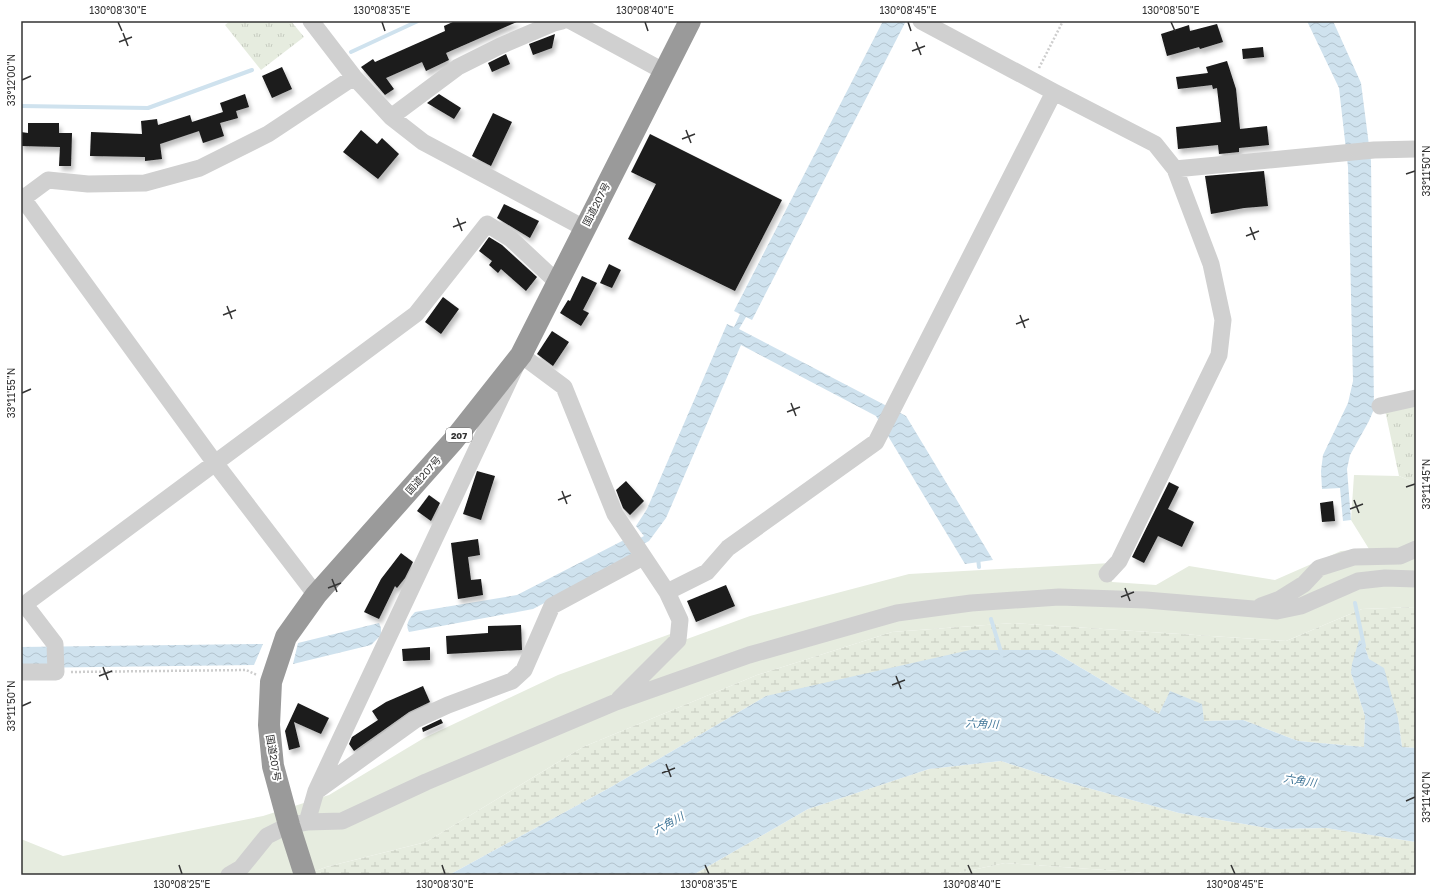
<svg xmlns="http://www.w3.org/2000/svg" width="1437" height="896" viewBox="0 0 1437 896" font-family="'Golos Text','Noto Sans JP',sans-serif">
  <defs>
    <pattern id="wetland-marsh" width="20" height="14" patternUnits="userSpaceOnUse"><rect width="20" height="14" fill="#e6ecdf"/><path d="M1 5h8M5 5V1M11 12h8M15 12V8" fill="none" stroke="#c6cbc0"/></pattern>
    <pattern id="park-tufts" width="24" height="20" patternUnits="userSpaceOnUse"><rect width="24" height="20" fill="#e6ecdf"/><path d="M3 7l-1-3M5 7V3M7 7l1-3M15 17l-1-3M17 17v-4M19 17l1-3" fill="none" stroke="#c6cbc0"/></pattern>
    <pattern id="water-waves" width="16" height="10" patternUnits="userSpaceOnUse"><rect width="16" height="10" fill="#cfe2ee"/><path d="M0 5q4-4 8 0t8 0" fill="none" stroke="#b2c2cd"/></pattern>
    <filter id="shadow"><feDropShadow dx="2.5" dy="4.5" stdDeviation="2" flood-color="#0004"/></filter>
  </defs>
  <rect width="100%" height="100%" fill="#fff"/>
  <path fill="#e6ecdf" d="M 1354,475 L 1399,476 L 1416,483 L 1416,607 L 1362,609 L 1286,641 L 1013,623 L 892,632 L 757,675 L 583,747 L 426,842 L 326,867 L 305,875 L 21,875 L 21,839 L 63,856 L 263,816 L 329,795 L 424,738 L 558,675 L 673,633 L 687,639 L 750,616 L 909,574 L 1111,563 L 1112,582 L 1156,585 L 1189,566 L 1275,580 L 1341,551 L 1369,549 L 1351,520 Z
    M 1005,863 L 1175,875 L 949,875 Z"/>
  <path fill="url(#wetland-marsh)" d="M 1416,607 L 1416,748 L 1402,747 L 1398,718 L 1369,659 L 1363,642 L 1351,673 L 1365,716 L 1364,747 L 1298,741 L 1243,720 L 1204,721 L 1170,692 L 1159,714 L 1051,650 L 766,696 L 611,787 L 449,875 L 305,875 L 326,867 L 426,842 L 583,747 L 757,675 L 892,632 L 1013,623 L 1286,641 L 1362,609 Z
    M 1001,761 L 1066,782 L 1179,813 L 1274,829 L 1326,828 L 1416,842 L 1416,875 L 1175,875 L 1005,863 L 949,875 L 693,875 L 808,809 L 929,769 Z"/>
  <path fill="url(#park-tufts)" d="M 230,21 L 291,21 L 304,37 L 261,70 L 225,25 Z
    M 1416,403 L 1416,483 L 1399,476 L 1385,410 Z"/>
  <path fill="url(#water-waves)" d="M 883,21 L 906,21 L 752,320 L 746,317 L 739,329 L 906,416 L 993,560 L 965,564 L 876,416 L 741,345 L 666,518 L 649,541 L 631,551 L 634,556 L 533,609 L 409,632 C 405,624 409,619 415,612 L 517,595 L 624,540 L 627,545 L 644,536 L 636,526 L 647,509 L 727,324 L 734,327 L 740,314 L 734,311 Z
    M 1307,21 L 1333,21 L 1361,83 L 1371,161 L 1374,409 L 1369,421 L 1350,455 L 1347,469 L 1351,520 L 1343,521 L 1340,488 L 1322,489 L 1321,471 L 1323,455 L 1348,403 L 1353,381 L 1348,167 L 1339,88 Z
    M 379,623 L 381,628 L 381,635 L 371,645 L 293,664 L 298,643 Z
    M 1359,640 L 1363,642 L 1369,659 L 1384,668 L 1398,718 L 1402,747 L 1416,748 L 1416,842 L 1326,828 L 1274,829 L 1179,813 L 1066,782 L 1001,761 L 929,769 L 808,809 L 693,875 L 449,875 L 611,787 L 766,696 L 970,650 L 1051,650 L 1159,714 L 1170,691 L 1202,704 L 1204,721 L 1243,720 L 1298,741 L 1364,747 L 1365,716 L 1351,673 L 1352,664 Z
    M 263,644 L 254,665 L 21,668 L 21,647 Z"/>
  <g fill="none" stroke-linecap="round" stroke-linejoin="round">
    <path stroke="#cfe2ee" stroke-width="4" d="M 351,52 L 418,21
      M 21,106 L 148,108 L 252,70
      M 978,558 L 979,567
      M 1355,603 L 1364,646
      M 991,619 L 1002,655"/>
  </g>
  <path fill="#1a1a1a" filter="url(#shadow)" d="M 455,21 L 519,21 L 446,53 L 449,60 L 426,71 L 422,62 L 386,78 L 394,89 L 385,95 L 361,67 L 373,59 L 375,62 L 445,31 L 444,26 Z
    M 1217,24 L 1223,42 L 1200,49 L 1199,47 L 1167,56 L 1161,34 L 1189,25 L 1190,31 Z
    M 555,34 L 552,48 L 533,55 L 529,44 Z
    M 1263,47 L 1264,57 L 1243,59 L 1242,49 Z
    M 506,54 L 510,64 L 492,72 L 488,63 Z
    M 1227,61 L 1236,89 L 1240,129 L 1267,126 L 1269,145 L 1239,148 L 1239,152 L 1219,154 L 1218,145 L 1178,149 L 1176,127 L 1221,122 L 1217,88 L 1213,89 L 1212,85 L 1178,89 L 1176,77 L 1208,73 L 1206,67 Z
    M 282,67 L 292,89 L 272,98 L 262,76 Z
    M 245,94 L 249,107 L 236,111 L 238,118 L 220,123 L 224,136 L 203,143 L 199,131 L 160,144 L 162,159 L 145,161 L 145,157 L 90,156 L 91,132 L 142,134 L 141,121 L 157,119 L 158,125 L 190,115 L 192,122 L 223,112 L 220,103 Z
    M 439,94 L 461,108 L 454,119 L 427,103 Z
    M 493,113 L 512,122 L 491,166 L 472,156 Z
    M 28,123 L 59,123 L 59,133 L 72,133 L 71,166 L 59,166 L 60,147 L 21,146 L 21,132 L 28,133 Z
    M 361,130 L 377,144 L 382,138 L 399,154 L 378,179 L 343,152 Z
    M 650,134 L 782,200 L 735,291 L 628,239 L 656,184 L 631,172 Z
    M 1264,171 L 1268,206 L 1244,208 L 1211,214 L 1205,176 Z
    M 504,204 L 539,221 L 530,238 L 497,218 Z
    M 489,237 L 502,245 L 537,277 L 526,291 L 501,269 L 498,273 L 489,265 L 492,261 L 479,251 Z
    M 609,264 L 621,270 L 612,288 L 600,283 Z
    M 582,276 L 597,283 L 583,310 L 589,313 L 581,326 L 560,313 L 568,300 L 570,301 Z
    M 443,297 L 459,309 L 441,334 L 425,322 Z
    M 552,331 L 569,342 L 553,366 L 537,354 Z
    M 477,471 L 495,476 L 481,520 L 463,514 Z
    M 626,481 L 644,501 L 630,515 L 623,508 L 616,490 Z
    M 1169,482 L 1179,487 L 1168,509 L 1194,522 L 1182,547 L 1158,536 L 1144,563 L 1132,557 Z
    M 429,495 L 440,503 L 431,521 L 417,511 Z
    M 1333,501 L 1335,521 L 1322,522 L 1320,503 Z
    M 478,539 L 480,555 L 468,557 L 471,580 L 481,579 L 483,595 L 458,599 L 451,543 Z
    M 401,553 L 413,562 L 405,578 L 397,588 L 395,586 L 379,619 L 364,612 L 381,579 Z
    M 726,585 L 735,606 L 696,622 L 687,601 Z
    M 521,625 L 522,650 L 447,654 L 446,636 L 488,633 L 488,626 Z
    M 430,647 L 430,660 L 403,661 L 402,649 Z
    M 423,686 L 430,702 L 409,712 L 354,751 L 349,744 L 352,737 L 378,720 L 372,711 L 386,702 Z
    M 298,703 L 329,718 L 321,734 L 294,722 L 300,747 L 289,750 L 285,731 Z
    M 441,719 L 443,723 L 423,732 L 422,728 Z"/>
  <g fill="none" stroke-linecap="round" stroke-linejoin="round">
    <path stroke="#cdcdcd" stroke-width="2.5" stroke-dasharray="2 2" stroke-linecap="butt" d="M 1039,68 L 1063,21
      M 71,672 L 246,670 L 257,675"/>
    <path stroke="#d0d0d0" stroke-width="17" d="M 311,21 L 354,77 L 391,117 L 423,142 L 584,228
      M 571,21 L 665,72
      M 921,21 L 1054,92 L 1155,144 L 1175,169 L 1211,264 L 1223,320 L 1219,355 L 1119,561 L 1107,574
      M 391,117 L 458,67 L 500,46 L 554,23 L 562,21
      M 1175,169 L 1374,150 L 1416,149
      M 21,196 L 215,463 L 316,595
      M 21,200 L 48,180 L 88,184 L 145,183 L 200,168 L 268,134 L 354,77
      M 1380,406 L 1416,398
      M 667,592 L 707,572 L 728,548 L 876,442 L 1054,92
      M 1261,606 L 1280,599 L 1304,584 L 1319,568 L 1354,557 L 1400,556 L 1416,549
      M 21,672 L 56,672 L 55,644 L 29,610 L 28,606 L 29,601 L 416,314 L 487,224 L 511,239 L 557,282
      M 318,790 L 415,720 L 448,705 L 512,681 L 524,670 L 552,606 L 643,557
      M 307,822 L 316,791 L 521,355 L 564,387 L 615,514 L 667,592 L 680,620 L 678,640 L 619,699
      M 229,875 L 241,868 L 267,836 L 289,825 L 307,822 L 342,821 L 426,782 L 616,702 L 749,655 L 897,613 L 971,603 L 1059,597 L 1146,600 L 1277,611 L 1301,606 L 1358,581 L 1385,578 L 1416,579"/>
    <path stroke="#9a9a9a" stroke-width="22" d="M 305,875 L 289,825 L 273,766 L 269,725 L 271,682 L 286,637 L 316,595 L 453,441 L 521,355 L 690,21"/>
  </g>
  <path fill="none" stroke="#333" stroke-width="1.5" d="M 118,22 L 122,31M 382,22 L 385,31M 645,22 L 648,31M 908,22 L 911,31M 1171,22 L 1175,31M 123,33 L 128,46M 119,42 L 132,37M 916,42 L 921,55M 912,51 L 925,46M 22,80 L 31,76M 686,130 L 691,143M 682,139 L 695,134M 1406,174 L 1415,171M 457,218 L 462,231M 453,227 L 466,222M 1250,227 L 1255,240M 1246,236 L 1259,231M 227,306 L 232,319M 223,315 L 236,310M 1020,315 L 1025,328M 1016,324 L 1029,319M 22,393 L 31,389M 791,403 L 796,416M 787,412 L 800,407M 1406,487 L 1415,484M 562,491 L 567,504M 558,500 L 571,495M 1354,500 L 1359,513M 1350,509 L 1363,504M 332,579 L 337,592M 328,588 L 341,583M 1125,588 L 1130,601M 1121,597 L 1134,592M 103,667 L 108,680M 99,676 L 112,671M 896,676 L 901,689M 892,685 L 905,680M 22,706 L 31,702M 666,764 L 671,777M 662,773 L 675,768M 1406,801 L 1415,797M 179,865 L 182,874M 442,865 L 445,874M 705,865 L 709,874M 968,865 L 972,874M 1231,865 L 1235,874"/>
  <g text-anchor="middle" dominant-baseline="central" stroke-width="4" stroke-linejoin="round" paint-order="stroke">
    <rect fill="#fff" stroke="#707070" stroke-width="1" x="446" y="428" width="26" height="14" rx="3"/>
    <g font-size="9" font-weight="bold" fill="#333">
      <text x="459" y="435">207</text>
    </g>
    <g font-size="10" fill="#333" stroke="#fff">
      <text transform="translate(596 204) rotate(-63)">国道207号</text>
      <text transform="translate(423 475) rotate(-48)">国道207号</text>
      <text transform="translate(274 758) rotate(81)">国道207号</text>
    </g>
    <g font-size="11" font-style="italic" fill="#3f7597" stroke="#fff">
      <text transform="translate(982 723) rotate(3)">六角川</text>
      <text transform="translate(1300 780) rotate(9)">六角川</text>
      <text transform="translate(668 823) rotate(-29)">六角川</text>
    </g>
  </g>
  <rect width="1437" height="896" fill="none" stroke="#ffffff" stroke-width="44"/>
  <rect x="22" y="22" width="1393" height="852" fill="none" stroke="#333" stroke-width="1.5"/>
  <g font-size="10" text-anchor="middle" fill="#333">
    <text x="118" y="14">130°08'30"E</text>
    <text x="382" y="14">130°08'35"E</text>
    <text x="645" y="14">130°08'40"E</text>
    <text x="908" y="14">130°08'45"E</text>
    <text x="1171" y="14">130°08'50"E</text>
    <text transform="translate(11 80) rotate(-90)" y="4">33°12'00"N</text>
    <text transform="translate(1426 171) rotate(-90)" y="4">33°11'50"N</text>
    <text transform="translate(11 393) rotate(-90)" y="4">33°11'55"N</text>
    <text transform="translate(1426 484) rotate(-90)" y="4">33°11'45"N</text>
    <text transform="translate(11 706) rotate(-90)" y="4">33°11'50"N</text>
    <text transform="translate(1426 797) rotate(-90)" y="4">33°11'40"N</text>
    <text x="182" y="888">130°08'25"E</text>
    <text x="445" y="888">130°08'30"E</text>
    <text x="709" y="888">130°08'35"E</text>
    <text x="972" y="888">130°08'40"E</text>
    <text x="1235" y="888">130°08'45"E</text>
  </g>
</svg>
